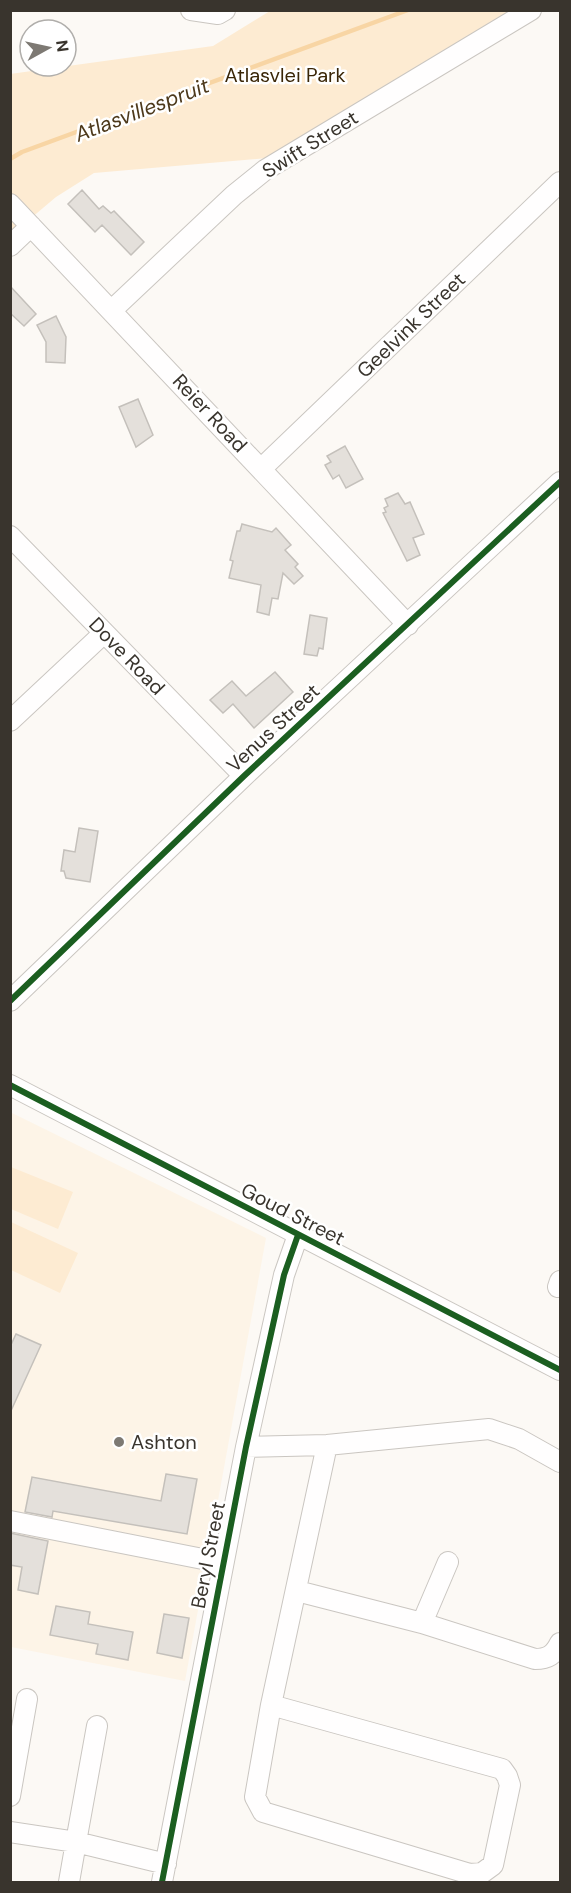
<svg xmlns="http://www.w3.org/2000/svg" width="571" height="1893" viewBox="0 0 571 1893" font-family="'DM Sans',sans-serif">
  <rect width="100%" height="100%" fill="#fcf9f5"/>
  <path fill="#fdf4e7" d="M 10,1112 L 266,1238 L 185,1681 L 11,1647 Z"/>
  <path fill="#fdebd2" d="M 270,11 L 515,11 L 267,158 L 94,173 L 56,197 L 11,235 L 10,74 L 213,46 Z
    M 11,1167 L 73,1192 L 58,1229 L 11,1209 Z
    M 11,1222 L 78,1253 L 60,1293 L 11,1270 Z"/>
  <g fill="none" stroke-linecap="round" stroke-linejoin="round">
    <path stroke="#f8d5a4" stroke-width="4.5" d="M 10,159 L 22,152 L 408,10"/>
  </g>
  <path fill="#e4e0db" stroke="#c4c0bb" stroke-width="1.5" d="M 82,190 L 99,209 L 103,206 L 111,213 L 114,211 L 144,242 L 131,255 L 102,225 L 95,232 L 68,204 Z
    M 10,286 L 36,314 L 24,326 L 10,313 Z
    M 56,316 L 66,337 L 65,363 L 46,362 L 46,342 L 37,325 Z
    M 138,399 L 153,435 L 136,447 L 119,407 Z
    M 345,446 L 363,479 L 346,488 L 339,475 L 333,479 L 325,465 L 331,462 L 327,456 Z
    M 398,493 L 405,504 L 410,502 L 424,534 L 413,538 L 420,555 L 407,561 L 383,513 L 386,512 L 384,508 L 388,506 L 385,499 Z
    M 242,524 L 272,532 L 276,528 L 291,545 L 285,550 L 298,564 L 295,567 L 303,576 L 294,584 L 283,573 L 278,599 L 272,598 L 269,615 L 257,612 L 261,585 L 229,578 L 233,561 L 230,560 L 237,531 L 240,531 Z
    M 310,615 L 327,618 L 323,649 L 319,648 L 317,656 L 304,654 Z
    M 275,672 L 293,692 L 254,728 L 233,704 L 223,713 L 210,700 L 232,681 L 246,696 Z
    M 79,828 L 98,831 L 90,882 L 66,878 L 64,871 L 61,871 L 64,850 L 75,852 Z
    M 16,1334 L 41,1345 L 10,1413 L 10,1347 Z
    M 166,1474 L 197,1479 L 187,1534 L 53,1511 L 52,1517 L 25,1512 L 32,1477 L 161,1501 Z
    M 10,1533 L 48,1541 L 38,1594 L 18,1590 L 22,1567 L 10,1565 Z
    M 56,1606 L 90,1612 L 88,1624 L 133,1632 L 128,1660 L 96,1654 L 98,1644 L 50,1635 Z
    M 164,1614 L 189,1618 L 182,1658 L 157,1653 Z"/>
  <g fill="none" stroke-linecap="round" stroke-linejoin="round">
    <defs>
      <path id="minor" d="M 191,10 L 218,14 L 225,10
        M 10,204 L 408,625
        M 10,246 L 31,226
        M 112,310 L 234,195 L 265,170 L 531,10
        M 262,468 L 560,182
        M 10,536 L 244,776
        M 10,721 L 104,633
        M 10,1001 L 244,776 L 560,482
        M 10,1085 L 560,1370
        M 558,1287 L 560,1281
        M 246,1447 L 327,1445 L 489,1429 L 519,1439 L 560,1462
        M 10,1521 L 223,1563
        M 297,1591 L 422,1623 L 535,1659 C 548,1659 554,1655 560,1643
        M 422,1623 L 448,1562
        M 271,1705 L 502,1769 L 507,1776 L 510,1785 L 493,1865 L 482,1873 L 470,1874 L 263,1812 L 255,1797 L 271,1705 L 327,1445
        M 97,1726 L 76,1842 L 166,1864
        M 10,1796 L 27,1699
        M 10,1832 L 76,1842 L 69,1882
        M 162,1882 L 246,1447 L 284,1275 L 298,1235"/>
    </defs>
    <use href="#minor" stroke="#cac6c1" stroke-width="22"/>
    <use href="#minor" stroke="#fffefe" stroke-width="20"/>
    <defs>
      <path id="cycleway" d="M 10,1001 L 244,776 L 560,482
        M 10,1085 L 560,1370
        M 162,1882 L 246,1447 L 284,1275 L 298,1235"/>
    </defs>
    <use href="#cycleway" stroke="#fff" stroke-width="10"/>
    <use href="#cycleway" stroke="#1b5e20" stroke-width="6"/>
  </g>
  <circle fill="#7d7973" stroke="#fff" stroke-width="2" cx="119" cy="1442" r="6"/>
  <g text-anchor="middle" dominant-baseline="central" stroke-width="5" stroke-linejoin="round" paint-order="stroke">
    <g font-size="20" fill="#3a2607" stroke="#fff">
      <text x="285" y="75">Atlasvlei Park</text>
    </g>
    <g font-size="20" fill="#39342d" stroke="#fff">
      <text transform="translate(310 144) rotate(-32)">Swift Street</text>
      <text transform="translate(411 325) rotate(-44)">Geelvink Street</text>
      <text transform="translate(210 413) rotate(47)">Reier Road</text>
      <text transform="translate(127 656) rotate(46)">Dove Road</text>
      <text transform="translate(273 728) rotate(-43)">Venus Street</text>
      <text transform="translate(293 1214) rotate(27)">Goud Street</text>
      <text transform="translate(208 1555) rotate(-79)">Beryl Street</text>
    </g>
    <g font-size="20" fill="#39342d" stroke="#fff" text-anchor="start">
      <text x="131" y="1442">Ashton</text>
    </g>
    <g font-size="21" font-style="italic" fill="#4d391b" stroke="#fff">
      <text transform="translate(142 110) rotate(-21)">Atlasvillespruit</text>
    </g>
  </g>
  <rect width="571" height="1893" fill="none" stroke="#39342d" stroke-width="24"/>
  <g transform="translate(48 48) rotate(82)"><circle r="28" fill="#ffffff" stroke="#b0aeab" stroke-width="1.5"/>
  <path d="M0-4.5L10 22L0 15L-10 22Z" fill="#7d7973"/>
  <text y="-9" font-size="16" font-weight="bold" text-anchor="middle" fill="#39342d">N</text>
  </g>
</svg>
